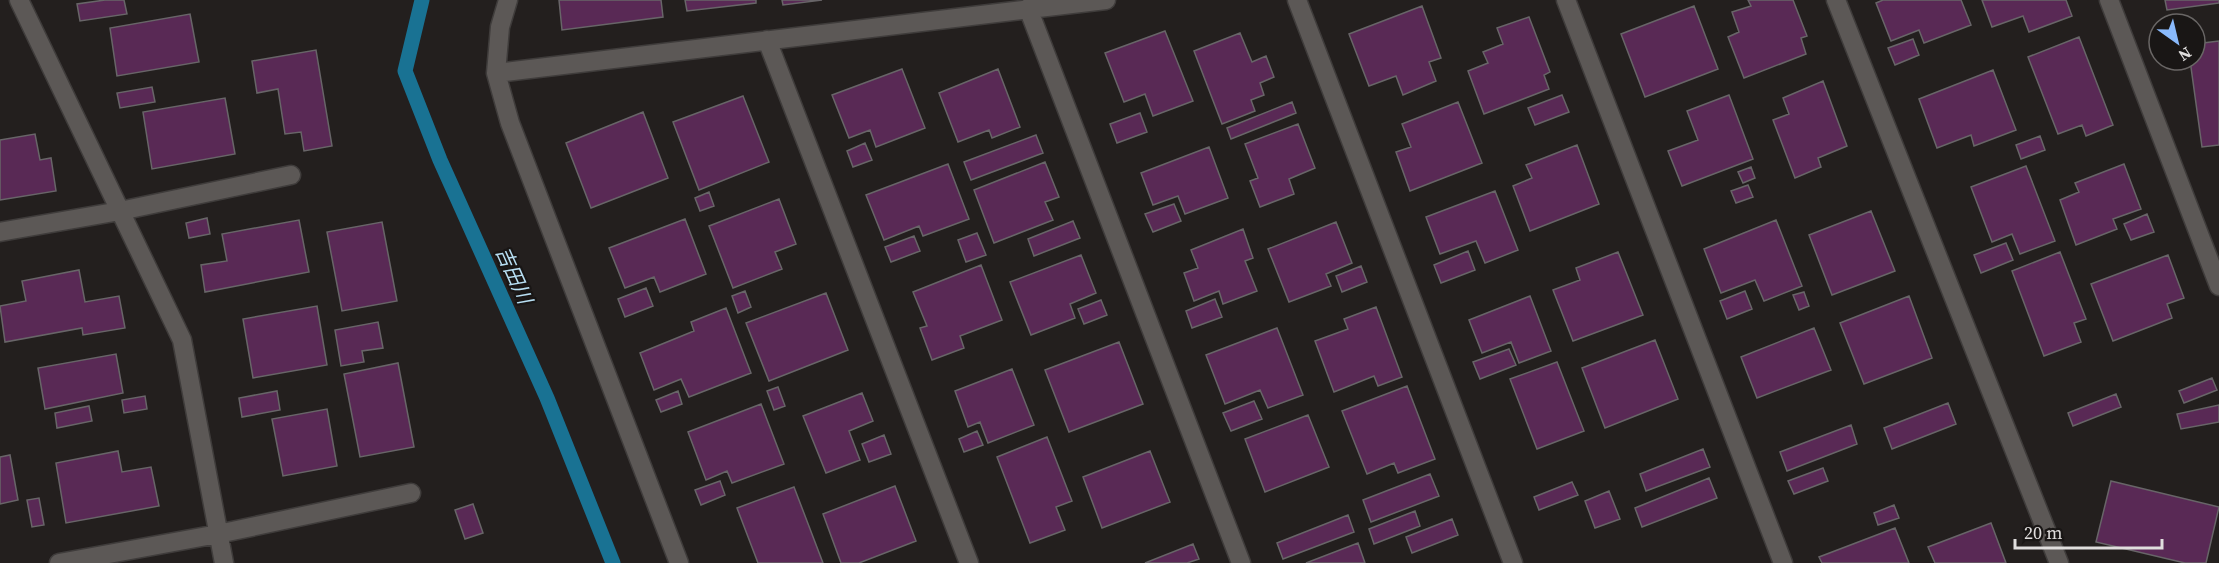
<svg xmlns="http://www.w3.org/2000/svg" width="2219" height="563" viewBox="0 0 2219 563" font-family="'Source Serif 4','Noto Sans JP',serif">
  <rect width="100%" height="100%" fill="#231f1e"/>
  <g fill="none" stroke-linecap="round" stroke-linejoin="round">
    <path stroke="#197293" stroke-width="15" d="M 422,0 L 405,71 L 440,160 L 547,398 L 613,563"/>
  </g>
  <path fill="#592955" stroke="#686568" stroke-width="1.5" d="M 105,0 L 124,0 L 127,14 L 80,21 L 77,4 Z
    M 559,0 L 661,0 L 663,17 L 562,30 Z
    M 685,0 L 756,0 L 756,3 L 687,11 Z
    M 782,0 L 822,0 L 783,5 Z
    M 1748,0 L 1793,0 L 1807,36 L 1801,38 L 1806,54 L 1744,78 L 1728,37 L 1739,32 L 1732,12 L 1751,6 Z
    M 1883,0 L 1961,0 L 1971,25 L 1924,43 L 1919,30 L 1891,41 L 1876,3 Z
    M 1982,0 L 2066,0 L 2072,16 L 2029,32 L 2023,16 L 1992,27 Z
    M 2165,0 L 2219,0 L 2219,3 L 2167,10 Z
    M 1422,6 L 1441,58 L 1429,62 L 1436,81 L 1403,95 L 1396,76 L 1369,86 L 1349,34 Z
    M 1694,6 L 1718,69 L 1645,97 L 1621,34 Z
    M 190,14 L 199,62 L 117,76 L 110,28 Z
    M 1529,17 L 1550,72 L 1544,75 L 1549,89 L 1484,114 L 1468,71 L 1488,63 L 1483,52 L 1503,44 L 1497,28 Z
    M 1165,31 L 1193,101 L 1153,116 L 1145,94 L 1124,102 L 1105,53 Z
    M 1240,33 L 1252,62 L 1266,56 L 1274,77 L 1260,83 L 1264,95 L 1251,100 L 1255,111 L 1222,124 L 1194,51 Z
    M 2079,37 L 2113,125 L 2086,136 L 2082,125 L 2058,134 L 2028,57 Z
    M 1913,39 L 1919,55 L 1895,65 L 1888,48 Z
    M 2219,41 L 2219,145 L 2202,147 L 2190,60 L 2195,60 L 2195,44 Z
    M 316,50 L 332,146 L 304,151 L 301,132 L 285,134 L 278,89 L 257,93 L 252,61 Z
    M 902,69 L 925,128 L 876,147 L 870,130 L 849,138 L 832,95 Z
    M 998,69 L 1020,127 L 992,138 L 989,130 L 958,142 L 939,93 Z
    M 1993,70 L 2016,130 L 1974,146 L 1971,135 L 1937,148 L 1919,99 Z
    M 1823,81 L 1847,146 L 1818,158 L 1821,167 L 1795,178 L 1773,120 L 1789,114 L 1783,98 Z
    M 152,87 L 155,102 L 120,108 L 117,93 Z
    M 1562,95 L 1569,112 L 1535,125 L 1528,108 Z
    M 1729,95 L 1753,159 L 1682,186 L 1668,151 L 1698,140 L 1687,111 Z
    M 743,96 L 769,162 L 699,190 L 673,122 Z
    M 225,98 L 235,154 L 152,169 L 143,112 Z
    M 1292,102 L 1296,113 L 1231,139 L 1227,128 Z
    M 1458,102 L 1482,163 L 1410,191 L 1396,152 L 1411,147 L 1402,124 Z
    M 643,112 L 668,178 L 591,208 L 566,143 Z
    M 1140,113 L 1147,132 L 1117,143 L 1110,124 Z
    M 1298,124 L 1315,168 L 1289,179 L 1294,194 L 1260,207 L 1250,181 L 1258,178 L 1245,144 Z
    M 35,134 L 40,160 L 51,158 L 56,191 L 0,200 L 0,140 Z
    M 1036,135 L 1043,153 L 971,180 L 964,162 Z
    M 2040,136 L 2045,150 L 2021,159 L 2016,145 Z
    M 865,143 L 872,160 L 853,167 L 847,151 Z
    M 1577,145 L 1599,204 L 1530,231 L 1513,186 L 1532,178 L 1526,165 Z
    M 1209,147 L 1228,198 L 1185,214 L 1178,196 L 1153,205 L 1141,173 Z
    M 1045,162 L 1059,197 L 1045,202 L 1053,220 L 994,243 L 974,190 Z
    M 948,164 L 969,219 L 923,236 L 919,226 L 884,240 L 866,195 Z
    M 2124,164 L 2141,209 L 2113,219 L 2117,229 L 2076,245 L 2060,200 L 2079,192 L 2075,183 Z
    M 2026,166 L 2055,241 L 2020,254 L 2012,234 L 1992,242 L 1971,187 Z
    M 1751,167 L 1755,178 L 1743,183 L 1738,172 Z
    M 1748,185 L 1753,197 L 1736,203 L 1731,191 Z
    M 1495,191 L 1518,250 L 1485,263 L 1476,241 L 1440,254 L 1426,217 Z
    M 709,192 L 714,206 L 700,211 L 695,198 Z
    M 779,199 L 796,244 L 775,252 L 782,269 L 733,288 L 709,226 Z
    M 1174,204 L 1181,221 L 1153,232 L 1145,214 Z
    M 1871,211 L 1895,271 L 1832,295 L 1809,235 Z
    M 2147,214 L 2154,232 L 2131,240 L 2124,224 Z
    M 207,218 L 210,234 L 189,238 L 186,223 Z
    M 685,219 L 706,274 L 660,292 L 654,277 L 625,288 L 609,248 Z
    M 299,220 L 309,272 L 205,292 L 201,265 L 227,261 L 222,234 Z
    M 1776,220 L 1802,286 L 1764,301 L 1755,280 L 1721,293 L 1704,249 Z
    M 1073,221 L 1080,238 L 1034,256 L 1028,239 Z
    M 382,222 L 397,301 L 342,311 L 327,232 Z
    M 1336,222 L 1352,263 L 1326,274 L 1331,286 L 1289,302 L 1268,249 Z
    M 1243,229 L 1253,258 L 1245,261 L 1257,291 L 1223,304 L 1219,291 L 1194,301 L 1184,273 L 1198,268 L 1191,250 Z
    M 977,233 L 986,255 L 966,262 L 958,240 Z
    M 914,236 L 920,251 L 891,262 L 885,247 Z
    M 2006,243 L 2013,260 L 1981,273 L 1974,255 Z
    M 1468,251 L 1475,270 L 1441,283 L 1434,265 Z
    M 1618,252 L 1643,315 L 1573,341 L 1553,290 L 1580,280 L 1576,268 Z
    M 2060,252 L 2086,319 L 2074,323 L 2081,342 L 2044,356 L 2012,271 Z
    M 1081,255 L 1096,293 L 1070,304 L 1075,318 L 1031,335 L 1010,282 Z
    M 2168,255 L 2184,298 L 2167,304 L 2172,318 L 2113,341 L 2091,284 Z
    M 981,265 L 1002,320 L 960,336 L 964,348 L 932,360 L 920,328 L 927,326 L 913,292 Z
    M 1361,266 L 1367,282 L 1342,292 L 1336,276 Z
    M 79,270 L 85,302 L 119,296 L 125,328 L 83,335 L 82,328 L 5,342 L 0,306 L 26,301 L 22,281 Z
    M 646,288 L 653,306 L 625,317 L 618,299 Z
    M 745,291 L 751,307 L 738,313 L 732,296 Z
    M 1745,291 L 1752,309 L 1727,319 L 1720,301 Z
    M 1804,292 L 1809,306 L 1799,310 L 1793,295 Z
    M 826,293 L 848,350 L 769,381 L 746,323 Z
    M 1530,296 L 1551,351 L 1519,363 L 1511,342 L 1482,353 L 1469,320 Z
    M 1909,296 L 1932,358 L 1864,384 L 1840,323 Z
    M 1215,299 L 1222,317 L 1192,328 L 1186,311 Z
    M 1101,300 L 1107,315 L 1084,324 L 1078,309 Z
    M 317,306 L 327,365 L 253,378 L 243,319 Z
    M 1376,307 L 1402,377 L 1378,386 L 1374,376 L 1334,392 L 1315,341 L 1348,329 L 1344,319 Z
    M 726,308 L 751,373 L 689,397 L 681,379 L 654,390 L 640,353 L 694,331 L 691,322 Z
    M 378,322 L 383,348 L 362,351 L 364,362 L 341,366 L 335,330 Z
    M 1277,328 L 1303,395 L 1268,408 L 1260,390 L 1225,404 L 1206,355 Z
    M 1814,328 L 1831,370 L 1757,398 L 1741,357 Z
    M 1655,340 L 1678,399 L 1605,428 L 1582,368 Z
    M 1119,342 L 1143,404 L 1069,432 L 1045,370 Z
    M 1509,349 L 1516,365 L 1480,379 L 1473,362 Z
    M 116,354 L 123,393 L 45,409 L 38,368 Z
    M 1557,362 L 1584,431 L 1537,449 L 1510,379 Z
    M 398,363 L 414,447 L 360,457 L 344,374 Z
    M 1012,369 L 1034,425 L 988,443 L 980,422 L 968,427 L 955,391 Z
    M 2212,378 L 2217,390 L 2184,403 L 2179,391 Z
    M 1407,386 L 1435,459 L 1398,473 L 1394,463 L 1367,474 L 1342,411 Z
    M 778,387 L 785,406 L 774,410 L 767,391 Z
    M 277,391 L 280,410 L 242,417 L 239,398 Z
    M 678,391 L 682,404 L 661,412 L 656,400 Z
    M 862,393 L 873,421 L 849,431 L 860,460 L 826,473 L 803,416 Z
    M 2116,394 L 2121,407 L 2073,426 L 2068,413 Z
    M 145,396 L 147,409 L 124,413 L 122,400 Z
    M 1254,401 L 1262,419 L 1231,431 L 1223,413 Z
    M 1948,403 L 1956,424 L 1892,449 L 1884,428 Z
    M 761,404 L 784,464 L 732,483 L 727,471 L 706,480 L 688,432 Z
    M 2219,405 L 2219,422 L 2181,429 L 2177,414 Z
    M 89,406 L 92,421 L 57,428 L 55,413 Z
    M 327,409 L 337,466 L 283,476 L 272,419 Z
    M 1308,415 L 1329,467 L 1265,492 L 1245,439 Z
    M 1851,425 L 1857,444 L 1787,471 L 1780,452 Z
    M 977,431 L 983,445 L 964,452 L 959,439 Z
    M 884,435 L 891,454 L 869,462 L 862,444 Z
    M 1047,437 L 1072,501 L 1056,507 L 1065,530 L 1030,543 L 997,457 Z
    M 1703,449 L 1710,467 L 1646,491 L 1640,474 Z
    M 118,451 L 122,472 L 151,467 L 159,506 L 66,523 L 56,463 Z
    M 1150,451 L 1170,502 L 1102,528 L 1083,477 Z
    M 10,455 L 18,500 L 0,504 L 0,457 Z
    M 1823,468 L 1828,481 L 1794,494 L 1788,481 Z
    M 1430,474 L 1439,496 L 1371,522 L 1363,500 Z
    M 1709,478 L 1717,498 L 1642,527 L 1635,508 Z
    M 720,481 L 725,495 L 701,505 L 695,490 Z
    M 2111,481 L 2219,507 L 2206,563 L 2185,563 L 2096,542 Z
    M 1572,482 L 1578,495 L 1539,510 L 1534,497 Z
    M 895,486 L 916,541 L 859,563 L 841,563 L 823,514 Z
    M 794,487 L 823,563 L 758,563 L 737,508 Z
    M 1609,491 L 1620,519 L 1595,528 L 1585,501 Z
    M 39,498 L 44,525 L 32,527 L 27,500 Z
    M 473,504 L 483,533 L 465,539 L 455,510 Z
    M 1894,505 L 1899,518 L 1878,525 L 1874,513 Z
    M 1415,511 L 1420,526 L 1374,544 L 1369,529 Z
    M 1348,515 L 1354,532 L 1283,559 L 1277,543 Z
    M 1452,519 L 1458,535 L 1412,553 L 1406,537 Z
    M 1991,523 L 2006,563 L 1935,563 L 1928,547 Z
    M 1895,528 L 1909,563 L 1822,563 L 1819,557 Z
    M 1358,543 L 1365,563 L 1306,563 Z
    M 1193,544 L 1199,559 L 1187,563 L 1145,563 Z"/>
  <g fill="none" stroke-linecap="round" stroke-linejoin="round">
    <defs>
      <path id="street" d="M 19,0 L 182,340 L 224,563
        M 508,0 L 500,27 L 496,73 L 510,123 L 679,563
        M 1297,0 L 1513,563
        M 1566,0 L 1783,563
        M 1836,0 L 2059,563
        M 2109,0 L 2219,286
        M 1028,8 L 1241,563
        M 767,40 L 969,563
        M 496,73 L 1106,0
        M 0,232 L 120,211 L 291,175
        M 59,563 L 218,534 L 411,493"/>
    </defs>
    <use href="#street" stroke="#3f3c3b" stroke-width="21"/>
    <use href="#street" stroke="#5c5856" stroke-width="18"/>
  </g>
  <g text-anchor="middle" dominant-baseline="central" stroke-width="4.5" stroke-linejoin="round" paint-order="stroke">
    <g font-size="20" font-style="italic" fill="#b9e0f4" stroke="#191615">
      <text transform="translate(514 275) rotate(66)">吉田川</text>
    </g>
  </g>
  <g transform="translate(2177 42) rotate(146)"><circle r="28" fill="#191615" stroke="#696665" stroke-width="1.5"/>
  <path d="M0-4.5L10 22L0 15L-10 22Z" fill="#8abafc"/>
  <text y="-9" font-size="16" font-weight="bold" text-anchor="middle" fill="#e0dedd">N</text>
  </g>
  <path d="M2015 539v9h147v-9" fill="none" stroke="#e0dedd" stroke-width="3"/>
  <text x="2024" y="539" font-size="18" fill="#e0dedd" stroke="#191615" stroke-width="4.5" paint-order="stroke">20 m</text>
</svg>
